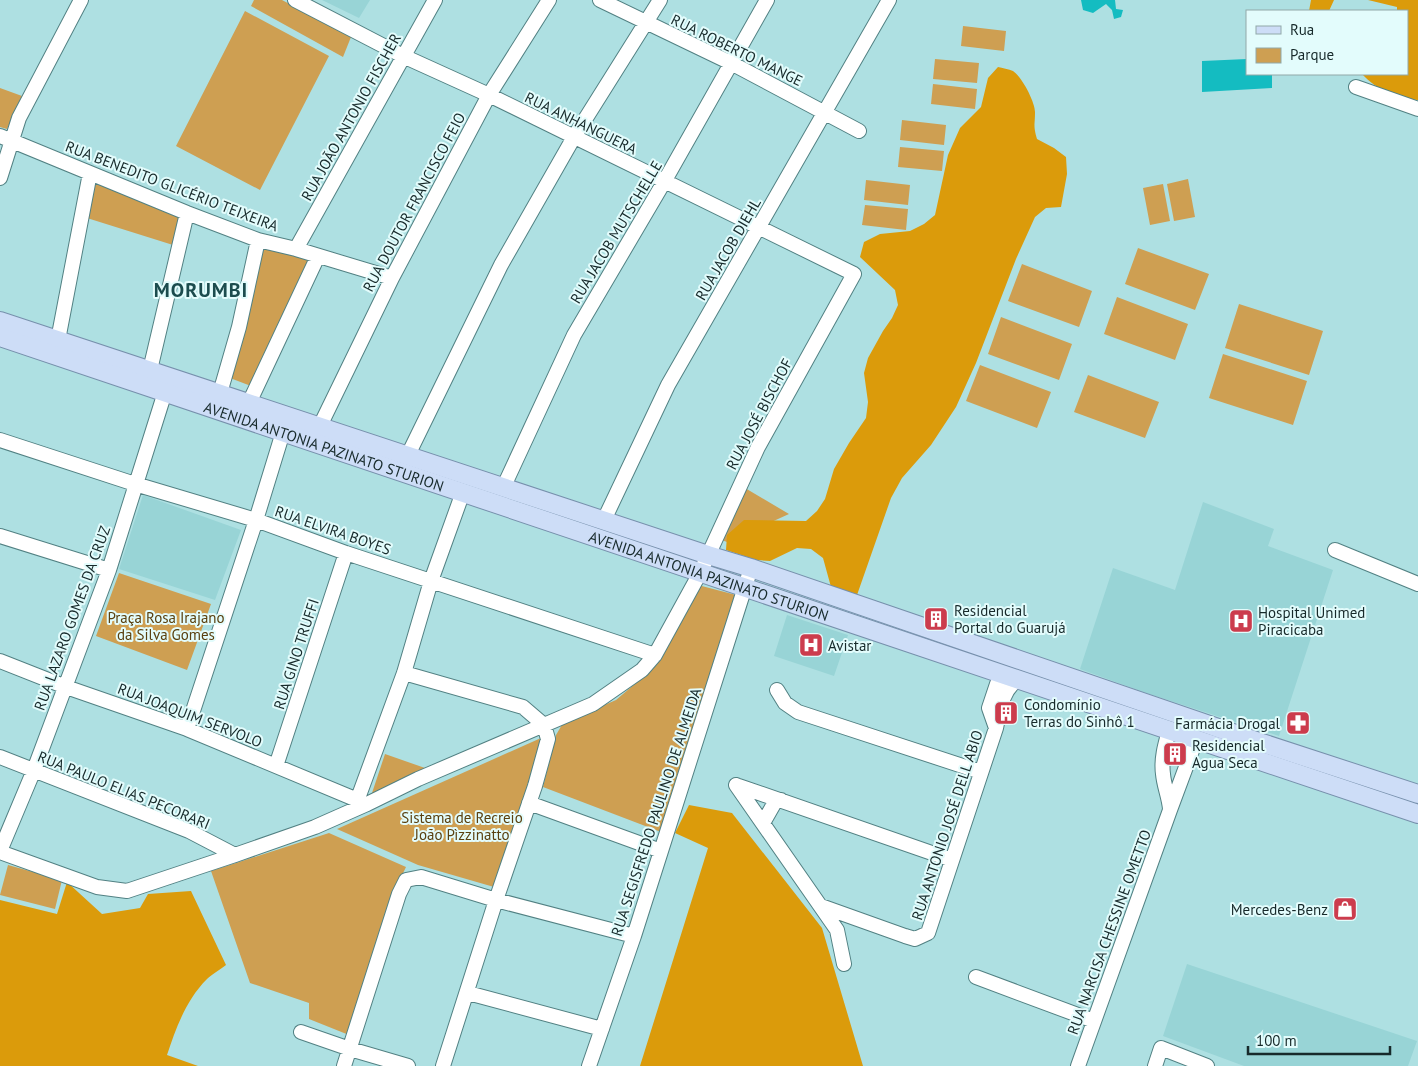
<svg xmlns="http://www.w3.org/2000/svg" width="1418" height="1066" viewBox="0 0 1418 1066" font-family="'PT Sans',sans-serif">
  <rect width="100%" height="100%" fill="#aee0e2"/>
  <path fill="#98d4d6" d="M 322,0 L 370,0 L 359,18 Z
    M 143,495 L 241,530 L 215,600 L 119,569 Z
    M 1203,502 L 1274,529 L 1268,546 L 1333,570 L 1279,736 L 1143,692 L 1080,669 L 1113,568 L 1175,590 Z
    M 787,615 L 848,635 L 834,676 L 774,656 Z
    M 1187,964 L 1417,1041 L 1408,1066 L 1244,1066 L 1163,1036 Z"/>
  <path fill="#ce9f52" d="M 254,0 L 282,0 L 351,37 L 343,57 L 251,6 Z
    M 245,11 L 329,56 L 260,190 L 176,146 Z
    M 963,26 L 1006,31 L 1004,51 L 961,46 Z
    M 935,59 L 979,63 L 977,83 L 933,79 Z
    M 933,84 L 977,89 L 975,109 L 931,104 Z
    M 0,88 L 22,96 L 7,129 L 0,127 Z
    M 902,120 L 946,125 L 944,145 L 900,140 Z
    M 900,147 L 944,151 L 942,171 L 898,167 Z
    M 95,179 L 179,215 L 173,245 L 87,218 Z
    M 1188,179 L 1195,217 L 1174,221 L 1167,184 Z
    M 866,180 L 910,185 L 908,205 L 864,200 Z
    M 1163,184 L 1170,221 L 1150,225 L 1143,188 Z
    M 865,205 L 908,209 L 906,230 L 862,225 Z
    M 264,247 L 312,261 L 251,386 L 230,378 Z
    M 1138,248 L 1209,274 L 1195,310 L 1125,284 Z
    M 1022,264 L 1092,291 L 1079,327 L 1008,301 Z
    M 1117,297 L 1188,324 L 1175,360 L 1104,334 Z
    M 1239,304 L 1323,331 L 1309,375 L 1225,348 Z
    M 1001,317 L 1072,344 L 1059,380 L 988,354 Z
    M 1223,354 L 1307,381 L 1293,425 L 1209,398 Z
    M 980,365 L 1051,392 L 1037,428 L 966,401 Z
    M 1088,375 L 1159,402 L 1145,438 L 1074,412 Z
    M 745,488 L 789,514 L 727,542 L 719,539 Z
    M 119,573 L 211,604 L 187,670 L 96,636 Z
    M 698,585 L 736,595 L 661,832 L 543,787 L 556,735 L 563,723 L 616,700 L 643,677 Z
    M 541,738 L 544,742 L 494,887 L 418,865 L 337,829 Z
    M 385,754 L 425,768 L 371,796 Z
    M 329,833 L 406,867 L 391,898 L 349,1035 L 309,1019 L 309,1003 L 250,983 L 211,871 Z
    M 8,865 L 62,880 L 55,909 L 0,895 Z"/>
  <path fill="#db9b0b" d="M 1311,0 L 1334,0 L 1329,11 L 1309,11 Z
    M 1368,0 L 1418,0 L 1418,100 C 1398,100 1376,89 1362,74 L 1407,74 L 1407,11 L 1397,11 L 1397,7 Z
    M 998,67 C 1002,68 1009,69 1013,71 C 1022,77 1035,102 1035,112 C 1035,126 1033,125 1037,139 L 1054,148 L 1066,157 L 1067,174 L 1061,207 L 1046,208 L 1035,217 L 1016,259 L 976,363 L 956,407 L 931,445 L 902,478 L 891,498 L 857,595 L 831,587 L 823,558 L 811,549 L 797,548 L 770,561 L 756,560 L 726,550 L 727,535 L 744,520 L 806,521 L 817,511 L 825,499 L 834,469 L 849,443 L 866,418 L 868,402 L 864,373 L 868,358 L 883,331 L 892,318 L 898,305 L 895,290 L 860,257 L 864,242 L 880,234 L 910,231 L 924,224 L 935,215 L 948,155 L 960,128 L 981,107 L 988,78 Z
    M 689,805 L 732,813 L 822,928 L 863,1066 L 640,1066 L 708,848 L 675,833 Z
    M 67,882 L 102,914 L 140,908 L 148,894 L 191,891 L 226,965 C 220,970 212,974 207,979 C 186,1000 176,1028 167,1055 L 198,1066 L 0,1066 L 0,900 L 57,914 Z"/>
  <path fill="#14bcc1" d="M 1081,0 L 1115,0 L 1116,9 L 1123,10 L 1121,17 L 1114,19 L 1112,10 L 1106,4 L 1093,13 L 1083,10 Z
    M 1247,59 L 1247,74 L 1272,74 L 1272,88 L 1202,92 L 1202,61 Z"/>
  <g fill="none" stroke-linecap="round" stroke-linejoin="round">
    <defs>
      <path id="minor" d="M 600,0 L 731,63 L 859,131
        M 1356,87 L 1418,109
        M 0,136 L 187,213 L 258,240 L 296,249 L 392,278
        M 0,178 L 19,118 L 81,0
        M 296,249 L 435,0
        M 58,340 L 90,173
        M 150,370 L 187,213
        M 219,402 L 220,393 L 239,327 L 258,240
        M 249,403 L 318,256
        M 320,426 L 392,278 L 489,95 L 549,0
        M 0,440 L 135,484 L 256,520 L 346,553 L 655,655
        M 408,455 L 501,265 L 574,137 L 660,0
        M 504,486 L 574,335 L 664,182 L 767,0
        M 604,520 L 668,385 L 889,0
        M 0,536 L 109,570
        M 1335,550 L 1418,584
        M 0,661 L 66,687 L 187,729 L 367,804
        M 404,673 L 523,707 L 544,725 L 548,739 L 535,786 L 496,900 L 443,1066
        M 1004,675 L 997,684 L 989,708 L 996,728 C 1000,710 1002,691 1017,680
        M 777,690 L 785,703 L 798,712 L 981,772
        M 187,729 L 256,520 L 283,432
        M 1169,731 C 1165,745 1161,759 1163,774 C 1164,786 1169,797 1170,809
        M 0,757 L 189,831 L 235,855
        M 276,766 L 346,553
        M 736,785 L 952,860
        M 736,785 L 837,930 L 844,964
        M 357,801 L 404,673 L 431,581 L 463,492
        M 529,803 L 661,851
        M 763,823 L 775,802 L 781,800
        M 0,851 L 34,770 L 109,570 L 165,392
        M 0,852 L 97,887 L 127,891 L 235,855 L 315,827 L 367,804 L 418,779 L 593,704 L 642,670 L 655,655 L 700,573 L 758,447 L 854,274 L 489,95 L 403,56 L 295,0
        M 821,906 L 905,936 L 915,939 L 928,933 L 996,728
        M 976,977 L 1094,1021
        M 468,993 L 602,1029
        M 301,1032 L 350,1049 L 408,1066
        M 344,1066 L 399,894 L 406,880 L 421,877 L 496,900 L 634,936
        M 589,1066 L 634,936 L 751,568
        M 1078,1066 L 1170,810 L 1196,740
        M 1155,1066 L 1161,1048 L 1207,1066"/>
      <g id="major">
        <path d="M 0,321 L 708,555 L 751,568 L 1262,743 L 1418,794"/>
        <path id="s1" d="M 0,337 L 1418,814"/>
      </g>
    </defs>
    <use href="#minor" stroke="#528183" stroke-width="16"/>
    <use href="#major" stroke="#7790ac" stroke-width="20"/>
    <use href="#minor" stroke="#fff" stroke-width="14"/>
    <use href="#major" stroke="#cdddf7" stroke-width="18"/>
  </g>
  <defs>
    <symbol id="building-square" viewBox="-11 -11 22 22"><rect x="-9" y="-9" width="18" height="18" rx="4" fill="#cc3c4d" stroke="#e3fcfc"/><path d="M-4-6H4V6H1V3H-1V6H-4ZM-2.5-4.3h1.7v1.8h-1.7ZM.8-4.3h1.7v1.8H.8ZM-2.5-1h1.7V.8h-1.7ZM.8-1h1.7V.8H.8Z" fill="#fff"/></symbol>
    <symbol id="hospital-square" viewBox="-11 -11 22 22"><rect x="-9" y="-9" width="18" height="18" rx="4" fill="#cc3c4d" stroke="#e3fcfc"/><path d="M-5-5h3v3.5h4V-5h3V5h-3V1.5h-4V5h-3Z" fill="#fff"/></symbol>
    <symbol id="pharmacy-square" viewBox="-11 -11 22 22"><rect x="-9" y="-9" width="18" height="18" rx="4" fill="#cc3c4d" stroke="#e3fcfc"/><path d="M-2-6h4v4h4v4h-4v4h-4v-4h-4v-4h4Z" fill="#fff"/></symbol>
    <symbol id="shop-square" viewBox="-11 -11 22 22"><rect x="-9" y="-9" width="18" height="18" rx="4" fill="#cc3c4d" stroke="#e3fcfc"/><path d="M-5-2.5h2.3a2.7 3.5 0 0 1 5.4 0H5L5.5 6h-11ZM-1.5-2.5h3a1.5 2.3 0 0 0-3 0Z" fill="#fff"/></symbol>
  </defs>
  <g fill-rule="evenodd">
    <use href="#building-square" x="922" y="605" width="28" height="28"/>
    <use href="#hospital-square" x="1227" y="607" width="28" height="28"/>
    <use href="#hospital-square" x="797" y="631" width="28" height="28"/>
    <use href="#building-square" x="992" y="699" width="28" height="28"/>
    <use href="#pharmacy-square" x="1284" y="709" width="28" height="28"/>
    <use href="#building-square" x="1161" y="740" width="28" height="28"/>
    <use href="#shop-square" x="1331" y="895" width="28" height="28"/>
  </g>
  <g text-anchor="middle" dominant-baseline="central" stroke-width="4" stroke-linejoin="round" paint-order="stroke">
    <g font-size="15" fill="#172a2b" stroke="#e3fcfc">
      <text transform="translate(737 50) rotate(26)">RUA ROBERTO MANGE</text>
      <text transform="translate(351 117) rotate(-61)">RUA JOÃO ANTONIO FISCHER</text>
      <text transform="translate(581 123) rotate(26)">RUA ANHANGUERA</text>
      <text transform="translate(172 186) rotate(21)">RUA BENEDITO GLICÉRIO TEIXEIRA</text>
      <text transform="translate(414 202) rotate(-62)">RUA DOUTOR FRANCISCO FEIO</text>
      <text transform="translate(616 232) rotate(-59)">RUA JACOB MUTSCHELLE</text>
      <text transform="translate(728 249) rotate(-60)">RUA JACOB DIEHL</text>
      <text transform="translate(759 414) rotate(-62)">RUA JOSÉ BISCHOF</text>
      <text stroke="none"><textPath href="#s1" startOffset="342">AVENIDA ANTONIA PAZINATO STURION</textPath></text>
      <text transform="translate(333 530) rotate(19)">RUA ELVIRA BOYES</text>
      <text stroke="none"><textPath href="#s1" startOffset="748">AVENIDA ANTONIA PAZINATO STURION</textPath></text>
      <text transform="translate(72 618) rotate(-70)">RUA LAZARO GOMES DA CRUZ</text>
      <text transform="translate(296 654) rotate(-72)">RUA GINO TRUFFI</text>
      <text transform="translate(190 715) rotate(21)">RUA JOAQUIM SERVOLO</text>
      <text transform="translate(124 790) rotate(22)">RUA PAULO ELIAS PECORARI</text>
      <text transform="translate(656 812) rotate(-72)">RUA SEGISFREDO PAULINO DE ALMEIDA</text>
      <text transform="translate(947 825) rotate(-72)">RUA ANTONIO JOSÉ DELL ABIO</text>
      <text transform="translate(1109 932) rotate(-70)">RUA NARCISA CHESSINE OMETTO</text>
    </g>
    <g font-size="15" fill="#172a2b" stroke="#e3fcfc" text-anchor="start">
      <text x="954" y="610">Residencial<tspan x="954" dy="17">Portal do Guarujá</tspan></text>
      <text x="1258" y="612">Hospital Unimed<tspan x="1258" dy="17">Piracicaba</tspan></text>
      <text x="828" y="645">Avistar</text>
      <text x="1024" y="704">Condomínio<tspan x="1024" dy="17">Terras do Sinhô 1</tspan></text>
      <text x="1280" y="723" text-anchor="end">Farmácia Drogal</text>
      <text x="1192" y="745">Residencial<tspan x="1192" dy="17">Agua Seca</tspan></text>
      <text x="1328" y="909" text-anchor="end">Mercedes-Benz</text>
    </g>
    <g font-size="15" fill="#5a400f" stroke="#e3fcfc">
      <text x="166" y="617">Praça Rosa Irajano<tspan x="166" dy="17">da Silva Gomes</tspan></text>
      <text x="462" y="817">Sistema de Recreio<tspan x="462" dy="17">João Pìzzinatto</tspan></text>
    </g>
    <g font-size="20" font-weight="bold" letter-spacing="1" fill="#1c4c4e" stroke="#e3fcfc">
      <text x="201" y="290">MORUMBI</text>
    </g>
  </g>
  <rect x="1246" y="10" width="162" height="65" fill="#e3fcfc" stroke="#91a8a8"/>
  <rect x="1256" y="26" width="25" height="8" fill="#cdddf7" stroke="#91a8a8"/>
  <text x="1290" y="35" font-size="15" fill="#172a2b">Rua</text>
  <rect x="1256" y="48" width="25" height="15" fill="#ce9f52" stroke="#91a8a8"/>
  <text x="1290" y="60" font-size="15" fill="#172a2b">Parque</text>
  <path d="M1248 1046v8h142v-8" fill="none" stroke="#172a2b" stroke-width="2.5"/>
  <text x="1256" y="1046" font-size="15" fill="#172a2b" stroke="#e3fcfc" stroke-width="4" paint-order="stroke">100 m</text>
</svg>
